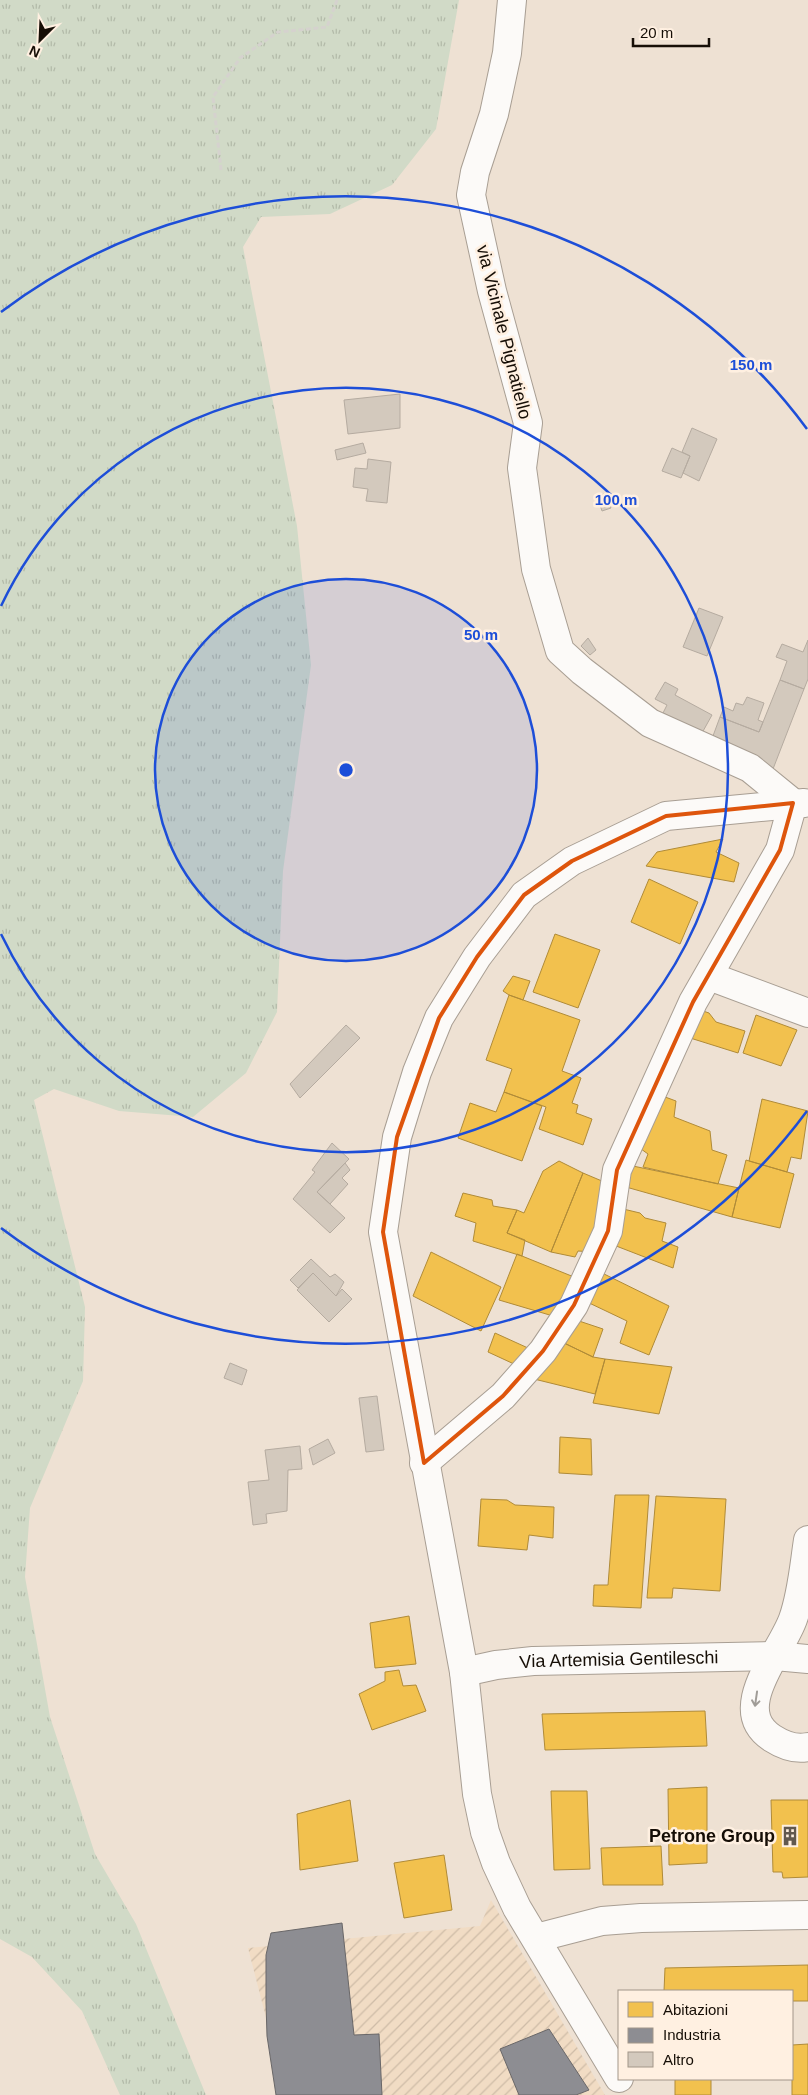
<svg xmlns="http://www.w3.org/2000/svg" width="808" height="2095" viewBox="0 0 808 2095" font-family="Helvetica,sans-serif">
  <defs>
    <pattern id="industrial-furrows" width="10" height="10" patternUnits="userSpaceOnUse" patternTransform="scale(1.25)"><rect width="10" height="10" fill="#f1dcc4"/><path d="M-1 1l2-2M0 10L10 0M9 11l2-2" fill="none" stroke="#cebca7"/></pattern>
    <pattern id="grass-tufts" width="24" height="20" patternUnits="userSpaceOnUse" patternTransform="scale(1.25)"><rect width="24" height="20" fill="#d1dac7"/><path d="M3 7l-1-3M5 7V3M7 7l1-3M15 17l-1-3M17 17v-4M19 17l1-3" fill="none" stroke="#b3baa9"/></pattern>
  </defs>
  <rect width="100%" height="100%" fill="#eee1d3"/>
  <path fill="url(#industrial-furrows)" d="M 491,1900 L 605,2095 L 286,2095 L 248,1948 L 480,1926 Z"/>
  <path fill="url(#grass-tufts)" d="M 0,0 L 459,0 L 436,129 L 392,185 L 330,214 L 261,217 L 243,247 L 297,526 L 311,665 L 283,871 L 277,1012 L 246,1073 L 193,1117 L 119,1111 L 54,1089 L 34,1100 L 85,1307 L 83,1381 L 30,1508 L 25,1577 L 50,1717 L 95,1854 L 136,1924 L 206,2095 L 120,2095 L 82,2011 L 32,1957 L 0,1939 Z"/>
  <path fill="#f2c14e" stroke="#b08b38" d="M 723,839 L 716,852 L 739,863 L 734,882 L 646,866 L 657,852 Z
    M 649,879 L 698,902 L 680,944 L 631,922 Z
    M 555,934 L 600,950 L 578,1008 L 533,992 Z
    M 513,976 L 530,981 L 523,1000 L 509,995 L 503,991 Z
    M 509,995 L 580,1020 L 562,1071 L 581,1078 L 572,1103 L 578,1105 L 576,1113 L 592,1119 L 583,1145 L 539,1129 L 546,1107 L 504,1092 L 512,1069 L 486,1060 Z
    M 697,1009 L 709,1013 L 716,1022 L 745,1031 L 738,1053 L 687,1037 Z
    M 756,1015 L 797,1030 L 781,1066 L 743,1053 Z
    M 504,1092 L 542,1106 L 522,1161 L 458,1138 L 470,1103 L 496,1112 Z
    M 657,1094 L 676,1101 L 674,1117 L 710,1131 L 712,1150 L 727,1155 L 718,1184 L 643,1167 L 648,1154 L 637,1146 Z
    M 762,1099 L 808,1111 L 801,1159 L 791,1157 L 787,1172 L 749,1161 Z
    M 746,1160 L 794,1174 L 780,1228 L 732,1217 Z
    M 559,1161 L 583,1173 L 551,1252 L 507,1233 L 517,1210 L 524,1213 L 543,1171 Z
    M 628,1165 L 739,1188 L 732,1217 L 626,1187 Z
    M 583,1173 L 609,1184 L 594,1252 L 578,1251 L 575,1257 L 551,1252 Z
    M 463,1193 L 492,1200 L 493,1206 L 517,1210 L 507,1233 L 525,1240 L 522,1256 L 473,1241 L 476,1223 L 455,1216 Z
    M 619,1208 L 640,1213 L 645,1218 L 666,1223 L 662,1241 L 678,1247 L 673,1268 L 611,1244 Z
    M 431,1252 L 501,1287 L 481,1331 L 413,1296 Z
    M 517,1254 L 574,1277 L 553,1316 L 499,1300 Z
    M 598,1271 L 669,1306 L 649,1355 L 620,1343 L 627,1321 L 585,1301 Z
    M 576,1320 L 603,1329 L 593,1357 L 562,1342 Z
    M 495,1333 L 528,1348 L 514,1364 L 488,1352 Z
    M 562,1342 L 593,1357 L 605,1359 L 595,1394 L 534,1379 Z
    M 605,1359 L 672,1367 L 659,1414 L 593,1403 Z
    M 560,1437 L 591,1439 L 592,1475 L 559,1473 Z
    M 615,1495 L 649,1495 L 641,1608 L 593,1606 L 594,1585 L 608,1585 Z
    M 656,1496 L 726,1499 L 720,1591 L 673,1588 L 672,1598 L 647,1598 Z
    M 481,1499 L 507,1500 L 515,1505 L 554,1507 L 553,1538 L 529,1535 L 527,1550 L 478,1546 Z
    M 409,1616 L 416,1664 L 375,1668 L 370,1623 Z
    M 399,1670 L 403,1686 L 416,1685 L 426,1711 L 372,1730 L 359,1694 L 385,1681 L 385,1672 Z
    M 705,1711 L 707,1746 L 545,1750 L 542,1714 Z
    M 707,1787 L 707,1863 L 669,1865 L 668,1789 Z
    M 551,1791 L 587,1791 L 590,1869 L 554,1870 Z
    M 350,1800 L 358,1861 L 300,1870 L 297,1814 Z
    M 771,1800 L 808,1800 L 808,1877 L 783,1878 L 782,1872 L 773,1872 Z
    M 661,1846 L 663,1885 L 603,1885 L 601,1848 Z
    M 444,1855 L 452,1910 L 404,1918 L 394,1863 Z
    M 808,1965 L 808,2001 L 792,2001 L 792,1991 L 664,1991 L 665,1968 Z
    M 808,2044 L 808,2095 L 792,2095 L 792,2045 Z
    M 675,2079 L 711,2079 L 711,2095 L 675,2095 Z"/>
  <path fill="#8d8d92" stroke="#696768" d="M 342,1923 L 354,2035 L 379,2034 L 382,2095 L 276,2095 L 267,2036 L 266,2003 L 266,1955 L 271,1933 Z
    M 549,2029 L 589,2090 L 576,2095 L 519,2095 L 500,2049 Z"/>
  <path fill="#d3c9bd" stroke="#b5aba0" d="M 400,394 L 400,428 L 348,434 L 344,400 Z
    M 692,428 L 717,439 L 699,481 L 683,473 L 690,456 L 682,452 Z
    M 363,443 L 366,453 L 337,460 L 335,450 Z
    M 672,448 L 690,456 L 681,478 L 662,471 Z
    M 368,459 L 391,462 L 387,503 L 366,501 L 368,489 L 353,487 L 355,468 L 367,469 Z
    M 604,494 L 611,508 L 602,511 L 597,496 Z
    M 699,608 L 723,617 L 707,656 L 683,647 Z
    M 588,638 L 596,650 L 590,655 L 581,646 Z
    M 808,640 L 808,679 L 804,689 L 780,680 L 787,661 L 776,657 L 782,644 L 803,652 Z
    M 780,680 L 804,689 L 773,769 L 710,744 L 720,717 L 759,732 Z
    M 665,682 L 678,689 L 675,695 L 712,715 L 702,733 L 663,713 L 667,705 L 655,699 Z
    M 747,697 L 764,703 L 758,720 L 763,722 L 759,732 L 720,717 L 724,707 L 733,711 L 736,703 L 743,705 Z
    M 346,1025 L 360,1038 L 300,1098 L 290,1084 Z
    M 332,1143 L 349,1159 L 317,1192 L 345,1218 L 330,1233 L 293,1199 L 315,1172 L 312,1170 Z
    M 345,1163 L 350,1170 L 342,1178 L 348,1184 L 330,1204 L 317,1192 Z
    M 311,1259 L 330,1277 L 335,1274 L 344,1282 L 336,1296 L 313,1273 L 298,1288 L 290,1280 Z
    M 313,1273 L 336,1296 L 342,1289 L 352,1299 L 329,1322 L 297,1290 Z
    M 230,1363 L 247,1370 L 242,1385 L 224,1378 Z
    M 377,1396 L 384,1450 L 366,1452 L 359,1398 Z
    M 328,1439 L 335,1453 L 313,1465 L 309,1449 Z
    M 300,1446 L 302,1469 L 288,1470 L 287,1511 L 266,1514 L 267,1523 L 253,1525 L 248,1482 L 269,1480 L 265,1450 Z"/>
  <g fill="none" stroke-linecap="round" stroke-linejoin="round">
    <defs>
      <g id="minor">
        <path d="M 709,976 L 808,1013"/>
        <path d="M 424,1463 L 503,1396 L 543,1351 L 574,1305 L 608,1231 L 617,1170 L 693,1002 L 780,850 L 793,803 L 750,768 L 650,723 L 582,671 L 560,651 L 536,569 L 522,468 L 528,423 L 492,291 L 471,195 L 475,172 L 494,114 L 507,53 L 512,0"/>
        <path d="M 808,1540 C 804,1566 802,1594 793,1619 C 781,1653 728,1709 772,1738 C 783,1745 795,1750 808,1747"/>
        <path id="s1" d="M 464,1672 L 496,1665 L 533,1661 L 775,1656 L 808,1659"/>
        <path d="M 536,1938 L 602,1921 L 641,1918 L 808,1915"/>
        <path d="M 619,2078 L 517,1908 L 496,1863 L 485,1832 L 477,1794 L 464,1672 L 383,1232 L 397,1137 L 417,1072 L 439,1018 L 477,957 L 524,895 L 572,861 L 666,816 L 804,803"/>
      </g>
    </defs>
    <use href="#minor" stroke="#a89e93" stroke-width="30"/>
    <path stroke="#d5d2ce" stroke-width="3" stroke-dasharray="5 2.5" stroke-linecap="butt" d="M 221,170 L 213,97 L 240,58 L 278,32 L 327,27 L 337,0"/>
    <use href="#minor" stroke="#fcfaf8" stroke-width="28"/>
  </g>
  <defs><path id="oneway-shaft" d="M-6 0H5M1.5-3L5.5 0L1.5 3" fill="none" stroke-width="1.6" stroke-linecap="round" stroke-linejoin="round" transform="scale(1.25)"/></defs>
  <use stroke="#a09c97" href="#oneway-shaft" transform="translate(756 1699) rotate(98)"/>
  <path fill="none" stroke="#de550c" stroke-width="4" stroke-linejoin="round" d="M 793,803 L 780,850 L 693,1002 L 617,1170 L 608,1231 L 574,1305 L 543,1351 L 503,1396 L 424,1463 L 383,1232 L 397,1137 L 439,1018 L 477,957 L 524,895 L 572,861 L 666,816 Z"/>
  <circle cx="346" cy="770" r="191" fill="#1d4ed8" fill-opacity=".12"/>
  <g fill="none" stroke="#1d4ed8" stroke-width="2.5">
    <circle cx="346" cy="770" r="191"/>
    <path d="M1 606A382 382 0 1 1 1 934"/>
    <path d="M807 1111A573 573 0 0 1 1 1228M1 312A573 573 0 0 1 807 429"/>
  </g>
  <defs>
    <symbol id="building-bare" viewBox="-9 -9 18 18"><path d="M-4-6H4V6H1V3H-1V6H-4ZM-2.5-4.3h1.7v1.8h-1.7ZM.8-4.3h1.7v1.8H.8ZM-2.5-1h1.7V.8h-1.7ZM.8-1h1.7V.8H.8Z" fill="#62584e" stroke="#fff0e1" stroke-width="2.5" paint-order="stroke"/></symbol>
  </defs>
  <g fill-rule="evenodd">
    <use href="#building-bare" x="776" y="1822" width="28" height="28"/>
  </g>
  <g text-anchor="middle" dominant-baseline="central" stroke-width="5" stroke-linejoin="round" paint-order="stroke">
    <g font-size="18" fill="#160e06" stroke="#fff0e1">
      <text transform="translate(504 332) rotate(76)">via Vicinale Pignatiello</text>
      <text stroke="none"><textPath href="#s1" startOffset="156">Via Artemisia Gentileschi</textPath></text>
    </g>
    <g font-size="18" font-weight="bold" fill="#160e06" stroke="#fff0e1" text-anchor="end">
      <text x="775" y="1836">Petrone Group</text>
    </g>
  </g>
  <circle cx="346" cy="770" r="8" fill="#1d4ed8" stroke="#fff0e1" stroke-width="2.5"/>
  <g font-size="15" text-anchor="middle" font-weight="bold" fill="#1d4ed8" stroke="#fff0e1" stroke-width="5" stroke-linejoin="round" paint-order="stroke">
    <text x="751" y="370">150 m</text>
    <text x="616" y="505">100 m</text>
    <text x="481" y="640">50 m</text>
  </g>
  <rect x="618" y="1990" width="175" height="90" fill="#fff0e1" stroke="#a29689"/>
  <rect x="628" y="2002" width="25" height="15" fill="#f2c14e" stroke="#a29689"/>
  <text x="663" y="2015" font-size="15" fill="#160e06">Abitazioni</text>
  <rect x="628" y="2028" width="25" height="15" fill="#8d8d92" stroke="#a29689"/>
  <text x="663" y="2040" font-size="15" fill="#160e06">Industria</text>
  <rect x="628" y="2052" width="25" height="15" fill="#d3c9bd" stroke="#a29689"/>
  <text x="663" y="2065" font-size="15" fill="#160e06">Altro</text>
  <g transform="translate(40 40) rotate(204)" stroke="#fff0e1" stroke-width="4" paint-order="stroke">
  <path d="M0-4L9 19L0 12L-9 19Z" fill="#160e06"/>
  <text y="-8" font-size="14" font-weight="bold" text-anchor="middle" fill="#160e06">N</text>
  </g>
  <path d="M633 38v8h76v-8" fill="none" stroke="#160e06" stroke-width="2.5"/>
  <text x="640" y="38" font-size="15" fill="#160e06" stroke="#fff0e1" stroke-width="4" paint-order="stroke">20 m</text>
</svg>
